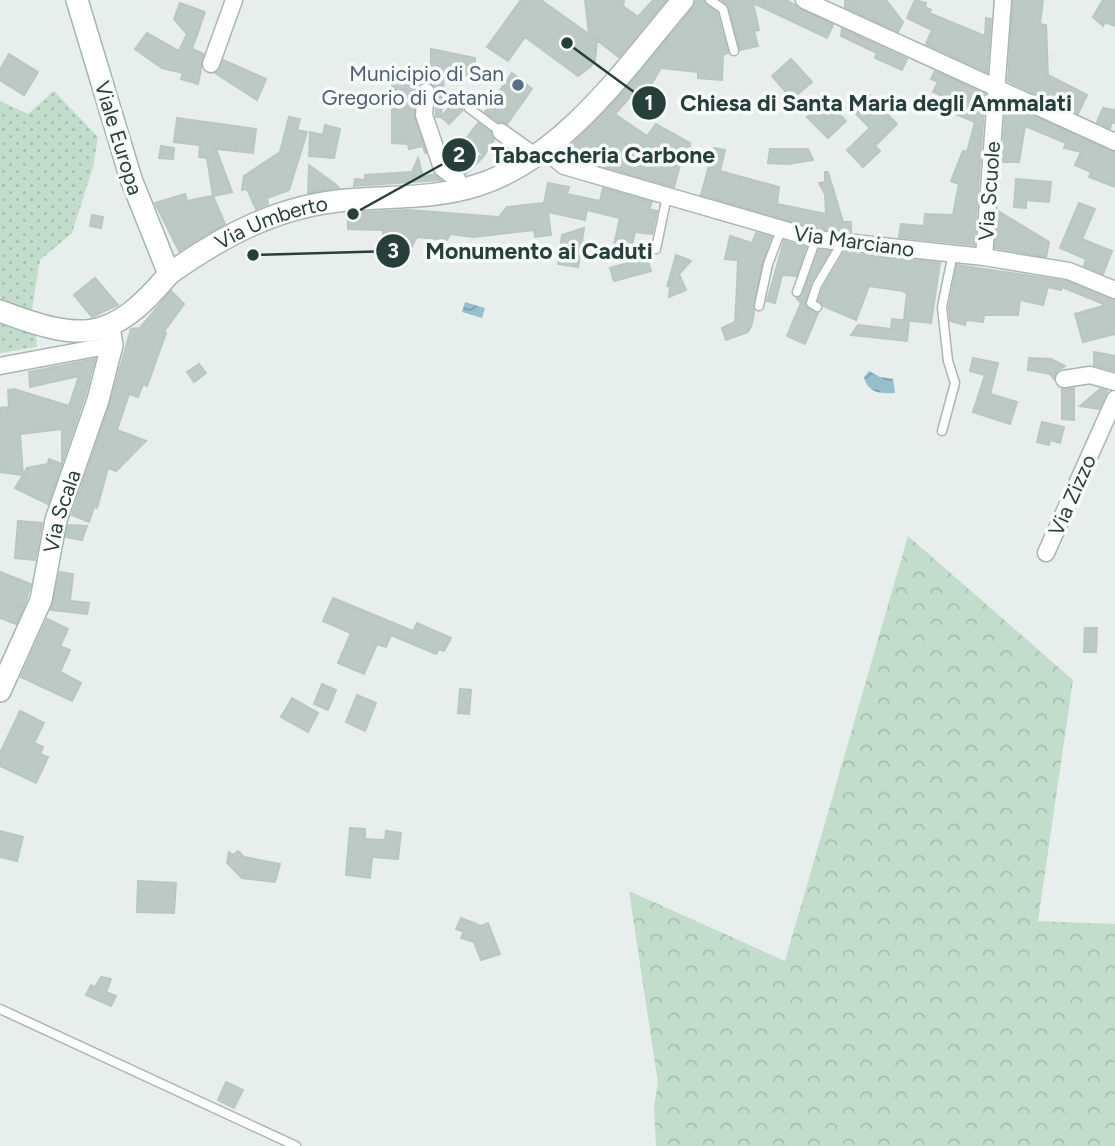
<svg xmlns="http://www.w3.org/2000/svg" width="1115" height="1146" viewBox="0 0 1115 1146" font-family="Figtree,sans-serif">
  <defs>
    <pattern id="grass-dots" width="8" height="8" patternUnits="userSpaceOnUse" patternTransform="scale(1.75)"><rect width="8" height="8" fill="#c2ddcc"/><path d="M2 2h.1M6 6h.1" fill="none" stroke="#a7bfb0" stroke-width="1.8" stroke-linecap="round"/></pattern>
    <pattern id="park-crowns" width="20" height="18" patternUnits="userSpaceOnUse" patternTransform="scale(1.75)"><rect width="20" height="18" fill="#c2ddcc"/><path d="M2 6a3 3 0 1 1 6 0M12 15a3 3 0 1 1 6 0" fill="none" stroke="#a7bfb0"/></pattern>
    <pattern id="water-waves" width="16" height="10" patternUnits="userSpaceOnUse" patternTransform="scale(1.75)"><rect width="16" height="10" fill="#94c0ce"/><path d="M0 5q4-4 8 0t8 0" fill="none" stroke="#799da8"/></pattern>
  </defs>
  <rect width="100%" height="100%" fill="#e7eeec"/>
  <path fill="url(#grass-dots)" d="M 54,91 L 98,137 L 93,167 L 72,233 L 40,260 L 32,310 L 0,299 L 0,101 L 28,114 Z
    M 0,320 L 36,334 L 37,347 L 0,353 Z"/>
  <path fill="url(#park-crowns)" d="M 908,536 L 1073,680 L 1038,921 L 1115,924 L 1115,1146 L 656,1146 L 654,1106 L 658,1083 L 629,891 L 785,961 Z"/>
  <path fill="url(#water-waves)" d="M 465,302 L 485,308 L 482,318 L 462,312 Z
    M 869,371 L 880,377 L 893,379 L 895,393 C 880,394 868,393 864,377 Z"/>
  <path fill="#bcc9c5" stroke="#b9c7c3" stroke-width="2" fill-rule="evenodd" d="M 521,0 L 541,0 L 597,40 L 595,61 L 590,67 L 578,76 L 525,37 L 508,61 L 487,47 Z
    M 585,0 L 624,0 L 623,6 L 638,17 L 653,0 L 666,0 L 619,57 L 589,34 Z
    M 696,0 L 704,0 L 717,13 L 728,53 L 723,55 L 722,80 L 698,78 L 698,72 L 661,68 L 646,93 L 638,88 L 615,114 L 647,136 L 656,124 L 690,143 L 690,157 L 683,154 L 674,187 L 569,157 L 564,152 L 626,89 L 693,8 Z
    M 722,0 L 786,0 L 833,25 L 827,38 L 753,3 L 759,30 L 754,31 L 758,46 L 740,50 L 729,7 Z
    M 845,0 L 886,0 L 903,22 L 898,32 L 845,7 Z
    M 915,0 L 926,3 L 925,7 L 931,10 L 929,13 L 985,36 L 986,18 L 991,19 L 987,72 L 926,44 L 932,30 L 907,18 Z
    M 1013,0 L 1043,0 L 1040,24 L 1046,25 L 1048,75 L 1087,95 L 1078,114 L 1008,81 Z
    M 1103,0 L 1115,0 L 1115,26 L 1105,22 L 1103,26 L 1093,17 Z
    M 180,3 L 205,12 L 192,49 L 204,54 L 198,84 L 181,79 L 183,73 L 162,68 L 135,49 L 147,33 L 179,51 L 187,34 L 174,19 Z
    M 842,29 L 907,59 L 902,70 L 875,58 L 877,53 L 841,36 Z
    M 431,49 L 475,58 L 475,76 L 444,75 L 441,117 L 436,117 L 435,87 L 426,82 L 417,87 L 414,115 L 426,153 L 425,153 L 423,146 L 409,149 L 408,144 L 392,143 L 392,75 L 431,74 Z
    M 9,54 L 38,72 L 24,95 L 0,80 L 0,70 Z
    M 791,59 L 812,82 L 792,99 L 772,76 Z
    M 223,60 L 266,79 L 257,100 L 215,73 Z
    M 935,71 L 985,94 L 974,245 L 899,237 L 901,224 L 924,226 L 925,214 L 953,215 L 959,184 L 951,181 L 963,151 L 967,152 L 975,122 L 941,108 L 946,97 L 933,92 L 938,82 L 931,79 Z
    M 512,73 L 532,89 L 507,124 L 499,122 L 485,112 Z
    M 867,93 L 897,124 L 875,146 L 880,151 L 863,167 L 847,150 L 870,128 L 851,109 Z
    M 824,99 L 846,121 L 828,138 L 807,117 Z
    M 455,101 L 463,110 L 449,124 L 441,117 Z
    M 1006,104 L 1115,152 L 1115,187 L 1089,177 L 1091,172 L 1075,165 L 1081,152 L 1064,148 L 1066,143 L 1025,126 L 1019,162 L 1002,162 Z
    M 1103,108 L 1115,110 L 1115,123 L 1112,122 L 1110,128 L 1097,122 Z
    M 289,117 L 300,119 L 297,130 L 307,132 L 289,190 L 267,198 L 268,204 L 256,209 L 247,189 L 242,190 L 244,176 L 280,152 Z
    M 177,118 L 256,129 L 253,153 L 216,149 L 232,192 L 213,196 L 207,158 L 199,157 L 200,145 L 174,142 Z
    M 478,123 L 491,132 L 494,140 L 484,156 L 466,139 Z
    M 325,125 L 340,129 L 334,158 L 309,156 L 310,132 L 323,135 Z
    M 161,146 L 174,148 L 173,159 L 159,158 Z
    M 446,147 L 462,151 L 483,157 L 466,174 L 451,161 Z
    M 714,148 L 725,150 L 720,171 L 779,187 L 777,204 L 826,214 L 825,194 L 819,183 L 825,182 L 825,172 L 828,172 L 843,222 L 851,222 L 851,232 L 818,229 L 701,195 Z
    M 770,149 L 808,149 L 813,160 L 788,164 L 768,163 Z
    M 418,158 L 423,177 L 434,174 L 441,180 L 354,186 L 355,179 L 365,180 L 365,175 L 412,172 Z
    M 309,165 L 335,184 L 339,188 L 308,193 Z
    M 1016,179 L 1051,182 L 1049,202 L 1026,200 L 1026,208 L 1014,207 Z
    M 548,183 L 569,187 L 567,194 L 600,201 L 603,188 L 652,202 L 649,209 L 657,211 L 652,234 L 635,232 L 630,253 L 613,249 L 620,218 L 587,210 L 585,220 L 548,212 L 551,235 L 535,237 L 534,230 L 473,237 L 450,234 L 447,240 L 417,237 L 402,265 L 387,258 L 393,242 L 383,238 L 383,230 L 348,229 L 348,213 L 408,210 L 499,217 L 507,207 L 544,203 Z
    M 185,194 L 187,201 L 213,196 L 225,224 L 179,251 L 155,203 Z
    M 1079,203 L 1095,209 L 1082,239 L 1112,251 L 1103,274 L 1084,266 L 1086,259 L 1060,248 Z
    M 998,211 L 1049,242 L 1046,257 L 995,248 Z
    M 92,215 L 103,217 L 101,228 L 90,226 Z
    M 584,228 L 578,267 L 558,264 L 562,235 Z
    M 756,233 L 771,237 L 762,263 L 752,324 L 748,332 L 726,340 L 722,328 L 735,322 L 737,286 L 738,260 L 725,259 L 730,236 L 752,243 Z
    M 784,241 L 806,247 L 796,276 L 782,275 L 775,303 L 767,301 Z
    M 819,250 L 830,251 L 811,282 L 805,301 L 807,308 L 818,313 L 805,344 L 787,336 L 801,303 L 797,299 L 803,294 Z
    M 844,253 L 940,263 L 931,323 L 904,320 L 907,293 L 903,291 L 869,286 L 856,320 L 823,306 L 819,300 L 823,288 Z
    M 676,255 L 691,261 L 679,274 L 686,290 L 669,297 L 670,283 L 667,287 Z
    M 647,258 L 651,271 L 614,281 L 610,268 Z
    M 957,265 L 1066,281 L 1115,300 L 1115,334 L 1083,342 L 1075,314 L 1106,305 L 1062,287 L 1061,290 L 1048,287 L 1043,305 L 1020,300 L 1018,315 L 984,315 L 983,322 L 966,320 L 965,325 L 950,321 L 949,307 Z
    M 95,278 L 118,305 L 92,317 L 74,295 Z
    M 171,291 L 184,304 L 163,333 L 166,333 L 147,386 L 143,384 L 138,397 L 129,394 L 117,430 L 146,441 L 116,471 L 108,468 L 97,508 L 94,507 L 89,522 L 72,515 L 110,404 L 131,329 L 140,328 Z
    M 892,319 L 909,321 L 907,341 L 851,335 L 858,325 L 891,329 Z
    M 1094,352 L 1115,356 L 1115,371 L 1094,365 Z
    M 973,358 L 998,363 L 990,394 L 1017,402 L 1010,424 L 973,412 L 985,375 L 970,371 Z
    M 1029,358 L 1051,359 L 1065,366 L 1057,371 L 1054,379 L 1050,374 L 1028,370 Z
    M 95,359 L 85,396 L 48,504 L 15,488 L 23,475 L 0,472 L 0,408 L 9,407 L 8,390 L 14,389 L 69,406 L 79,376 L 30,387 L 29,372 ZM 62,429 L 62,464 L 49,459 L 48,464 L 27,468 L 23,475 L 20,434 Z
    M 199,364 L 206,373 L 194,382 L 187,372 Z
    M 1074,388 L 1074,420 L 1062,419 L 1062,389 Z
    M 1100,389 L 1107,391 L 1099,409 L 1080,406 Z
    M 1042,422 L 1064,427 L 1060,443 L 1050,440 L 1049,445 L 1037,442 Z
    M 18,521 L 42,523 L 35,560 L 15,558 Z
    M 68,525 L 87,526 L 82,540 L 66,537 Z
    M 0,572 L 31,584 L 24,607 L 20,606 L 23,608 L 16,624 L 0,618 Z
    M 60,572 L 73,574 L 70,601 L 89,603 L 87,614 L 51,610 Z
    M 333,598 L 413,631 L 417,623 L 451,638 L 444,651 L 439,649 L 436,654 L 391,635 L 386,647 L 377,644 L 364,674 L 338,663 L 351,633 L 323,621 Z
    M 47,619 L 68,629 L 60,646 L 70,650 L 60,672 L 81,683 L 72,701 L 21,677 Z
    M 1085,628 L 1097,628 L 1096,652 L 1084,652 Z
    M 322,684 L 336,690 L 328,710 L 314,704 Z
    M 460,689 L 471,690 L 469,714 L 458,713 Z
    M 357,695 L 376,703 L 365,731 L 346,722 Z
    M 292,698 L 318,713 L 308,732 L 281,717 Z
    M 20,711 L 44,723 L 34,743 L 43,747 L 40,754 L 48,757 L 36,783 L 0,766 L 0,753 Z
    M 350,828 L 365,829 L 365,839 L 385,840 L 386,831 L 401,833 L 398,859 L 372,857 L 370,878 L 346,875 Z
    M 0,831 L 23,837 L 17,861 L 0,857 Z
    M 238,851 L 244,857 L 280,864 L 275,882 L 242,878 L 227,863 L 229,852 L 233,855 Z
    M 138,881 L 176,883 L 174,913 L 137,912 Z
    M 461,918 L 481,926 L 488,923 L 500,954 L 481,960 L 474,942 L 461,938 L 464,932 L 456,929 Z
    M 101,977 L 111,979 L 106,992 L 116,996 L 111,1006 L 86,995 L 91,985 L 95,987 Z
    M 226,1082 L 243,1090 L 234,1108 L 218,1100 Z"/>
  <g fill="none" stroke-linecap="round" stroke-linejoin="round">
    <defs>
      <path id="service" d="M 710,0 L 723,9 L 734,51
        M 469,108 L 501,132
        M 656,249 L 667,196
        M 797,292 L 816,239
        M 759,306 L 768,264 L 781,230
        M 817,307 L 811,303 L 817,285 L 842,243
        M 942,431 L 955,383 L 948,361 L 942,307 L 953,253
        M 0,1009 L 296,1146"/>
      <path id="minor" d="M 804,0 L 1115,142
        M 211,64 L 234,0
        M 426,92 L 424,115 L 442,168 L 457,179 L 461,189
        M 501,132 L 536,157
        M 546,151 L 564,166 L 816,239 L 984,257 L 1069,271 L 1115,290
        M 984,257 L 1003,0
        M 0,366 L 112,345
        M 1064,379 L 1090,375 L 1115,382
        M 1046,553 L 1115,399"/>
      <g id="tertiary">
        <path id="s1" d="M 169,274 C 224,235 278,206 347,200 C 391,196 435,199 478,185 C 565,157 626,67 683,0"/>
      </g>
      <g id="secondary">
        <path d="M 0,311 C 80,341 111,344 169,274 L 131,179 L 77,0"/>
        <path id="s2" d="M 0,691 L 41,600 L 56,520 L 98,400 L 112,345 L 109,327"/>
      </g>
    </defs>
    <use href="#service" stroke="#aab6b3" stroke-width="11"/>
    <use href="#minor" stroke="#aab6b3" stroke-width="19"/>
    <use href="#tertiary" stroke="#aab6b3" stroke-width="24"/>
    <use href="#secondary" stroke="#a3b6b1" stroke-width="24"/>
    <use href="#service" stroke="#fff" stroke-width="8"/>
    <use href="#minor" stroke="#fff" stroke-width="16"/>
    <use href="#tertiary" stroke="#fff" stroke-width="21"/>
    <use href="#secondary" stroke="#fff" stroke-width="21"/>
  </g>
  <circle fill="#5c6f8a" stroke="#f7fbf9" stroke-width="2.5" cx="518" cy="85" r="7"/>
  <g text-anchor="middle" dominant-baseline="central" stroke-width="7" stroke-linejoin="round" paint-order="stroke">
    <g font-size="21" fill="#4e5e75" stroke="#f7fbf9" text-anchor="end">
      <text x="504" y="73">Municipio di San<tspan x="504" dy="24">Gregorio di Catania</tspan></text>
    </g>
    <g font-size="21" fill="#273f3b" stroke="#f7fbf9">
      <text transform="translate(119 138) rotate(73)">Viale Europa</text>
      <text transform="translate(989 191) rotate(-86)">Via Scuole</text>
      <text stroke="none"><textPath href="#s1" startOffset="116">Via Umberto</textPath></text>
      <text transform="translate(854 241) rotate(8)">Via Marciano</text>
      <text transform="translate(1072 495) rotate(-66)">Via Zizzo</text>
      <text stroke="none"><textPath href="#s2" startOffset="191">Via Scala</textPath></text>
    </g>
  </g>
  <path fill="none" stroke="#273f3b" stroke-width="2.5" d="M567 43L649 103M353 214L459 155M253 255L393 251"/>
  <g fill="#273f3b" stroke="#f7fbf9" stroke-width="2.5">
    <circle cx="567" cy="43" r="7"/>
    <circle cx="353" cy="214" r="7"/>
    <circle cx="253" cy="255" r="7"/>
    <circle cx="649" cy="103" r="18"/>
    <circle cx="459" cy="155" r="18"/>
    <circle cx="393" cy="251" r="18"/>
  </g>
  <g font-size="21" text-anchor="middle" font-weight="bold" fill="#fff">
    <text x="649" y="110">1</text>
    <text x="459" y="162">2</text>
    <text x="393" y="258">3</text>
  </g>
  <g font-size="23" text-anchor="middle" font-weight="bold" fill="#273f3b" stroke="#f7fbf9" stroke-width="7" stroke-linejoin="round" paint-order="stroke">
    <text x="876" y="111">Chiesa di Santa Maria degli Ammalati</text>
    <text x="603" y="163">Tabaccheria Carbone</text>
    <text x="539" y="259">Monumento ai Caduti</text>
  </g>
</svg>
